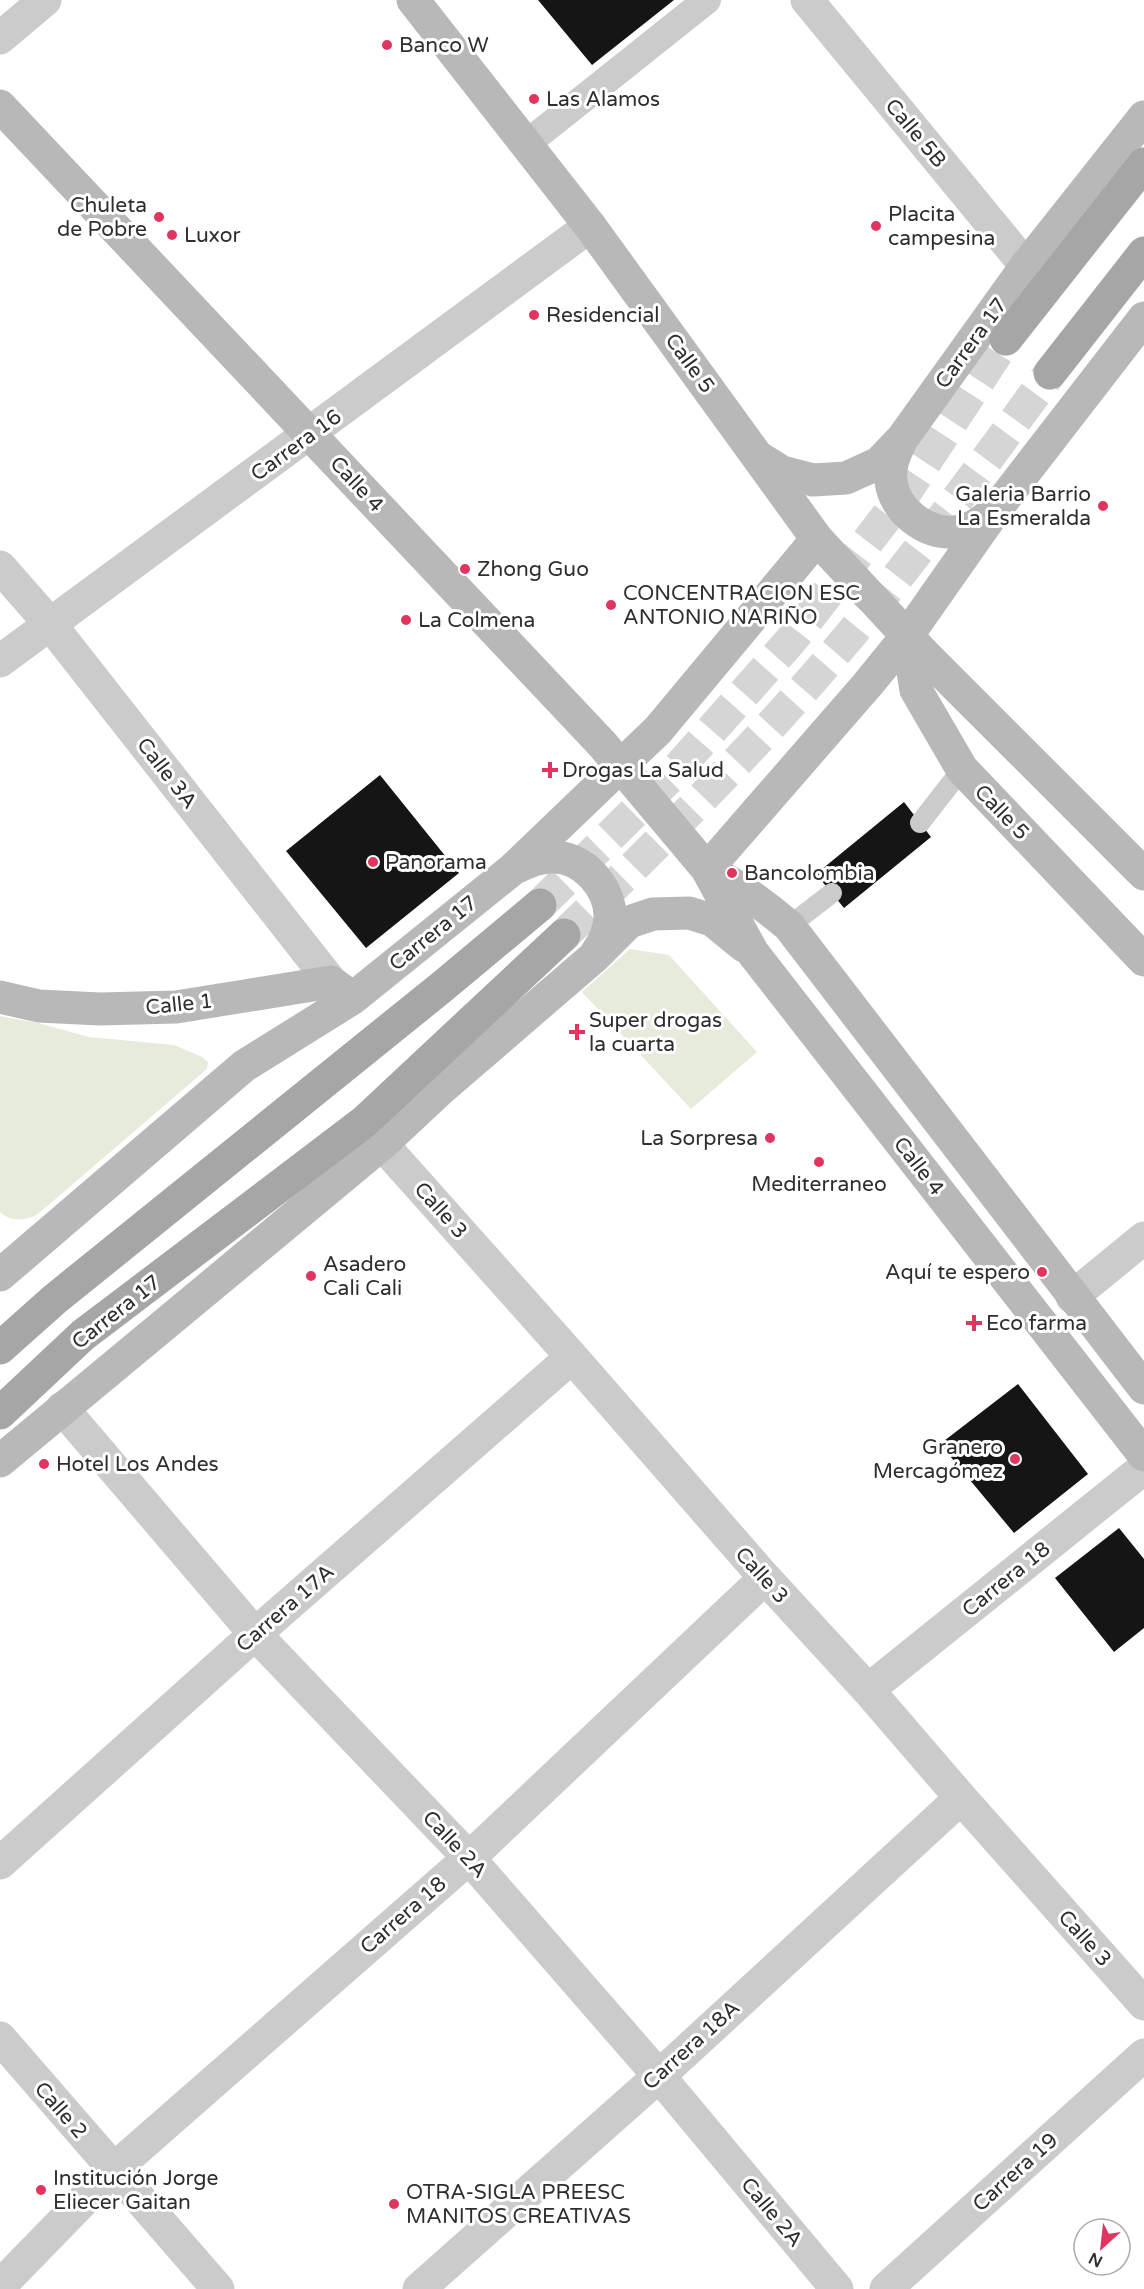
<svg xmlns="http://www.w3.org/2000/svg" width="1144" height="2289" font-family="'Varela Round',sans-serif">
<rect width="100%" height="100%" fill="#fff"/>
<path fill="#e7ebdc" d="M630,949L669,955L757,1052L691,1109L582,992Z
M0,1016L38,1023L89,1037L174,1045L202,1057L208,1062L207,1069L38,1214C26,1221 10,1222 0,1212Z"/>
<path fill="#151515" d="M538,0H674L592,65Z
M380,775L459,873L366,948L286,851Z
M904,802L931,837L844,908L816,874Z
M1018,1384L1088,1474L1014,1533L940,1444Z
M1119,1528L1144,1559V1628L1114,1652L1055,1578Z"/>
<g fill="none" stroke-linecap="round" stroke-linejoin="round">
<path stroke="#d5d5d5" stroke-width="33" stroke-dasharray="33 16" stroke-linecap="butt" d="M540,905L671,776L793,638L905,493L1006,339
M564,935C653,848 742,761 823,667C904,574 977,473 1050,373"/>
<path stroke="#cbcbcb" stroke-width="20" d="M920,823L962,769
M789,926L832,893"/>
<path stroke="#cbcbcb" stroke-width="28" d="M525,145L707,0"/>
<path stroke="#cbcbcb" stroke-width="33" d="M807,0L1026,266
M0,38L45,0
M0,567L50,624L331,982
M0,661L590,226
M382,1144L572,1357L765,1578L868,1690L961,1798L1144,2004
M1072,1297L1144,1238
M62,1408L255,1634L469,1858L659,2076L837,2289
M868,1690L1144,1468
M0,1863L255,1634L572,1357
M0,2038L218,2289
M0,2286L113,2170L469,1858L765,1578
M419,2289L659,2076L961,1798
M886,2289L1144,2055"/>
<path stroke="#b8b8b8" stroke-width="33" d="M413,0L590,226L817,539L925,655L1144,874
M0,106L603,745L707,869L753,953L1144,1455
M901,441C895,453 889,466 891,481C894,510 925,534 954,532C969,531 980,523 991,514
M758,457L782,472L813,480L846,478L879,463L902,439L1026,266L1144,117
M907,636L916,690L962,769L1144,960
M517,867C529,861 539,857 552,857C583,856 611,888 610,918C609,931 605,941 597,952
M707,869L868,684L907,636L994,512L1144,318
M707,869C737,885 763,904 789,926L1144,1388
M0,997L39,1006L100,1009L176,1007L331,982L353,998
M0,1275L244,1066L353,998L513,869L658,730L817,539
M0,1461L382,1144L442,1088L594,957L629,922L653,914L689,913L712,920L744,946"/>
<path stroke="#a6a6a6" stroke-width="33" d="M1006,339L1144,164
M1050,373L1144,253
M0,1348L55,1299L443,986L540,905
M0,1413L83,1335L364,1122L564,935"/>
</g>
<g fill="#e0355f" stroke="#fff" stroke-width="2">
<circle cx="387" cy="45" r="6"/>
<circle cx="534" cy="99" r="6"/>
<circle cx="159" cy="217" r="6"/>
<circle cx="876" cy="226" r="6"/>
<circle cx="172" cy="235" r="6"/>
<circle cx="534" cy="315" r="6"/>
<circle cx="1103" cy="506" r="6"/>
<circle cx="465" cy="569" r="6"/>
<circle cx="611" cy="605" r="6"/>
<circle cx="406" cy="620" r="6"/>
<path d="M547 761h6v6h6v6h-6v6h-6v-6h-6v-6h6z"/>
<circle cx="373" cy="862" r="6"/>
<circle cx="732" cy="873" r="6"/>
<path d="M574 1023h6v6h6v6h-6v6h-6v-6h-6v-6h6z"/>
<circle cx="770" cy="1138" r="6"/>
<circle cx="819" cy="1162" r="6"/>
<circle cx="1042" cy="1272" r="6"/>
<circle cx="311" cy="1276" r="6"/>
<path d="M971 1314h6v6h6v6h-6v6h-6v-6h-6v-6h6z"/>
<circle cx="1015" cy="1459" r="6"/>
<circle cx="44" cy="1464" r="6"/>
<circle cx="41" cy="2190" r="6"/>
<circle cx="394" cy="2204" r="6"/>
</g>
<g text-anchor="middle" stroke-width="6" stroke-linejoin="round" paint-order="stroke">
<g font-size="21" fill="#2e2e2e" stroke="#fff" text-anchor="start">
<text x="399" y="52">Banco W</text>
<text x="546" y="106">Las Alamos</text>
<text x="147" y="212" text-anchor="end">Chuleta<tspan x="147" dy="24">de Pobre</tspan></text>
<text x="888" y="221">Placita<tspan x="888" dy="24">campesina</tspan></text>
<text x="184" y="242">Luxor</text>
<text x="546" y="322">Residencial</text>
<text x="1091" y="501" text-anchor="end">Galeria Barrio<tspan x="1091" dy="24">La Esmeralda</tspan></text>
<text x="477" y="576">Zhong Guo</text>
<text x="623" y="600">CONCENTRACION ESC<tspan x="623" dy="24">ANTONIO NARIÑO</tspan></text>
<text x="418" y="627">La Colmena</text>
<text x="562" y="777">Drogas La Salud</text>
<text x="385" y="869">Panorama</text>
<text x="744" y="880">Bancolombia</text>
<text x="589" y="1027">Super drogas<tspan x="589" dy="24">la cuarta</tspan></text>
<text x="758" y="1145" text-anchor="end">La Sorpresa</text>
<text x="819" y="1191" text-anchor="middle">Mediterraneo</text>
<text x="323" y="1271">Asadero<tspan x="323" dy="24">Cali Cali</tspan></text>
<text x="1030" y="1279" text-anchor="end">Aquí te espero</text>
<text x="986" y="1330">Eco farma</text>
<text x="1003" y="1454" text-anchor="end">Granero<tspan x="1003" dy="24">Mercagómez</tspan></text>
<text x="56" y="1471">Hotel Los Andes</text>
<text x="53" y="2185">Institución Jorge<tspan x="53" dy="24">Eliecer Gaitan</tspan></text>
<text x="406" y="2199">OTRA-SIGLA PREESC<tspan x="406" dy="24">MANITOS CREATIVAS</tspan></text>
</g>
<g font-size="21" fill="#2e2e2e" stroke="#fff">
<text transform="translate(916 133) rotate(50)" y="7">Calle 5B</text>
<text transform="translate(971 343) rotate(-54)" y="7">Carrera 17</text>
<text transform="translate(690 363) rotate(54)" y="7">Calle 5</text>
<text transform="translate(296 445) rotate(-36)" y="7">Carrera 16</text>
<text transform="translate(357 484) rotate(47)" y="7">Calle 4</text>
<text transform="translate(167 773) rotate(52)" y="7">Calle 3A</text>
<text transform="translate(1002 812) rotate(46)" y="7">Calle 5</text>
<text transform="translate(433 933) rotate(-39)" y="7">Carrera 17</text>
<text transform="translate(179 1004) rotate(-6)" y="7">Calle 1</text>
<text transform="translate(919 1166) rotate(52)" y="7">Calle 4</text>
<text transform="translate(441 1210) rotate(48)" y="7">Calle 3</text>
<text transform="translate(116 1312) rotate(-38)" y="7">Carrera 17</text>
<text transform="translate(762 1575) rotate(48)" y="7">Calle 3</text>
<text transform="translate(1006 1579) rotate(-39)" y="7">Carrera 18</text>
<text transform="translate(285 1608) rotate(-41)" y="7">Carrera 17A</text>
<text transform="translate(455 1844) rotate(47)" y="7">Calle 2A</text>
<text transform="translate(403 1915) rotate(-41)" y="7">Carrera 18</text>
<text transform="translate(1085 1938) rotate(48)" y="7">Calle 3</text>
<text transform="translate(691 2045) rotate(-42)" y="7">Carrera 18A</text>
<text transform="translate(61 2110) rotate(49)" y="7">Calle 2</text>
<text transform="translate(1015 2172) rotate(-42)" y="7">Carrera 19</text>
<text transform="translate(772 2212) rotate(50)" y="7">Calle 2A</text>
</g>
</g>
<g transform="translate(1102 2247) rotate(207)"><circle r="28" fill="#ffffff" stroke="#ababab" stroke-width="1.5"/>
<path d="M0-4.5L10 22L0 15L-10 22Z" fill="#e0355f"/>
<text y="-9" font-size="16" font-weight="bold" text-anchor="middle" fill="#2e2e2e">N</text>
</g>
</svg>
